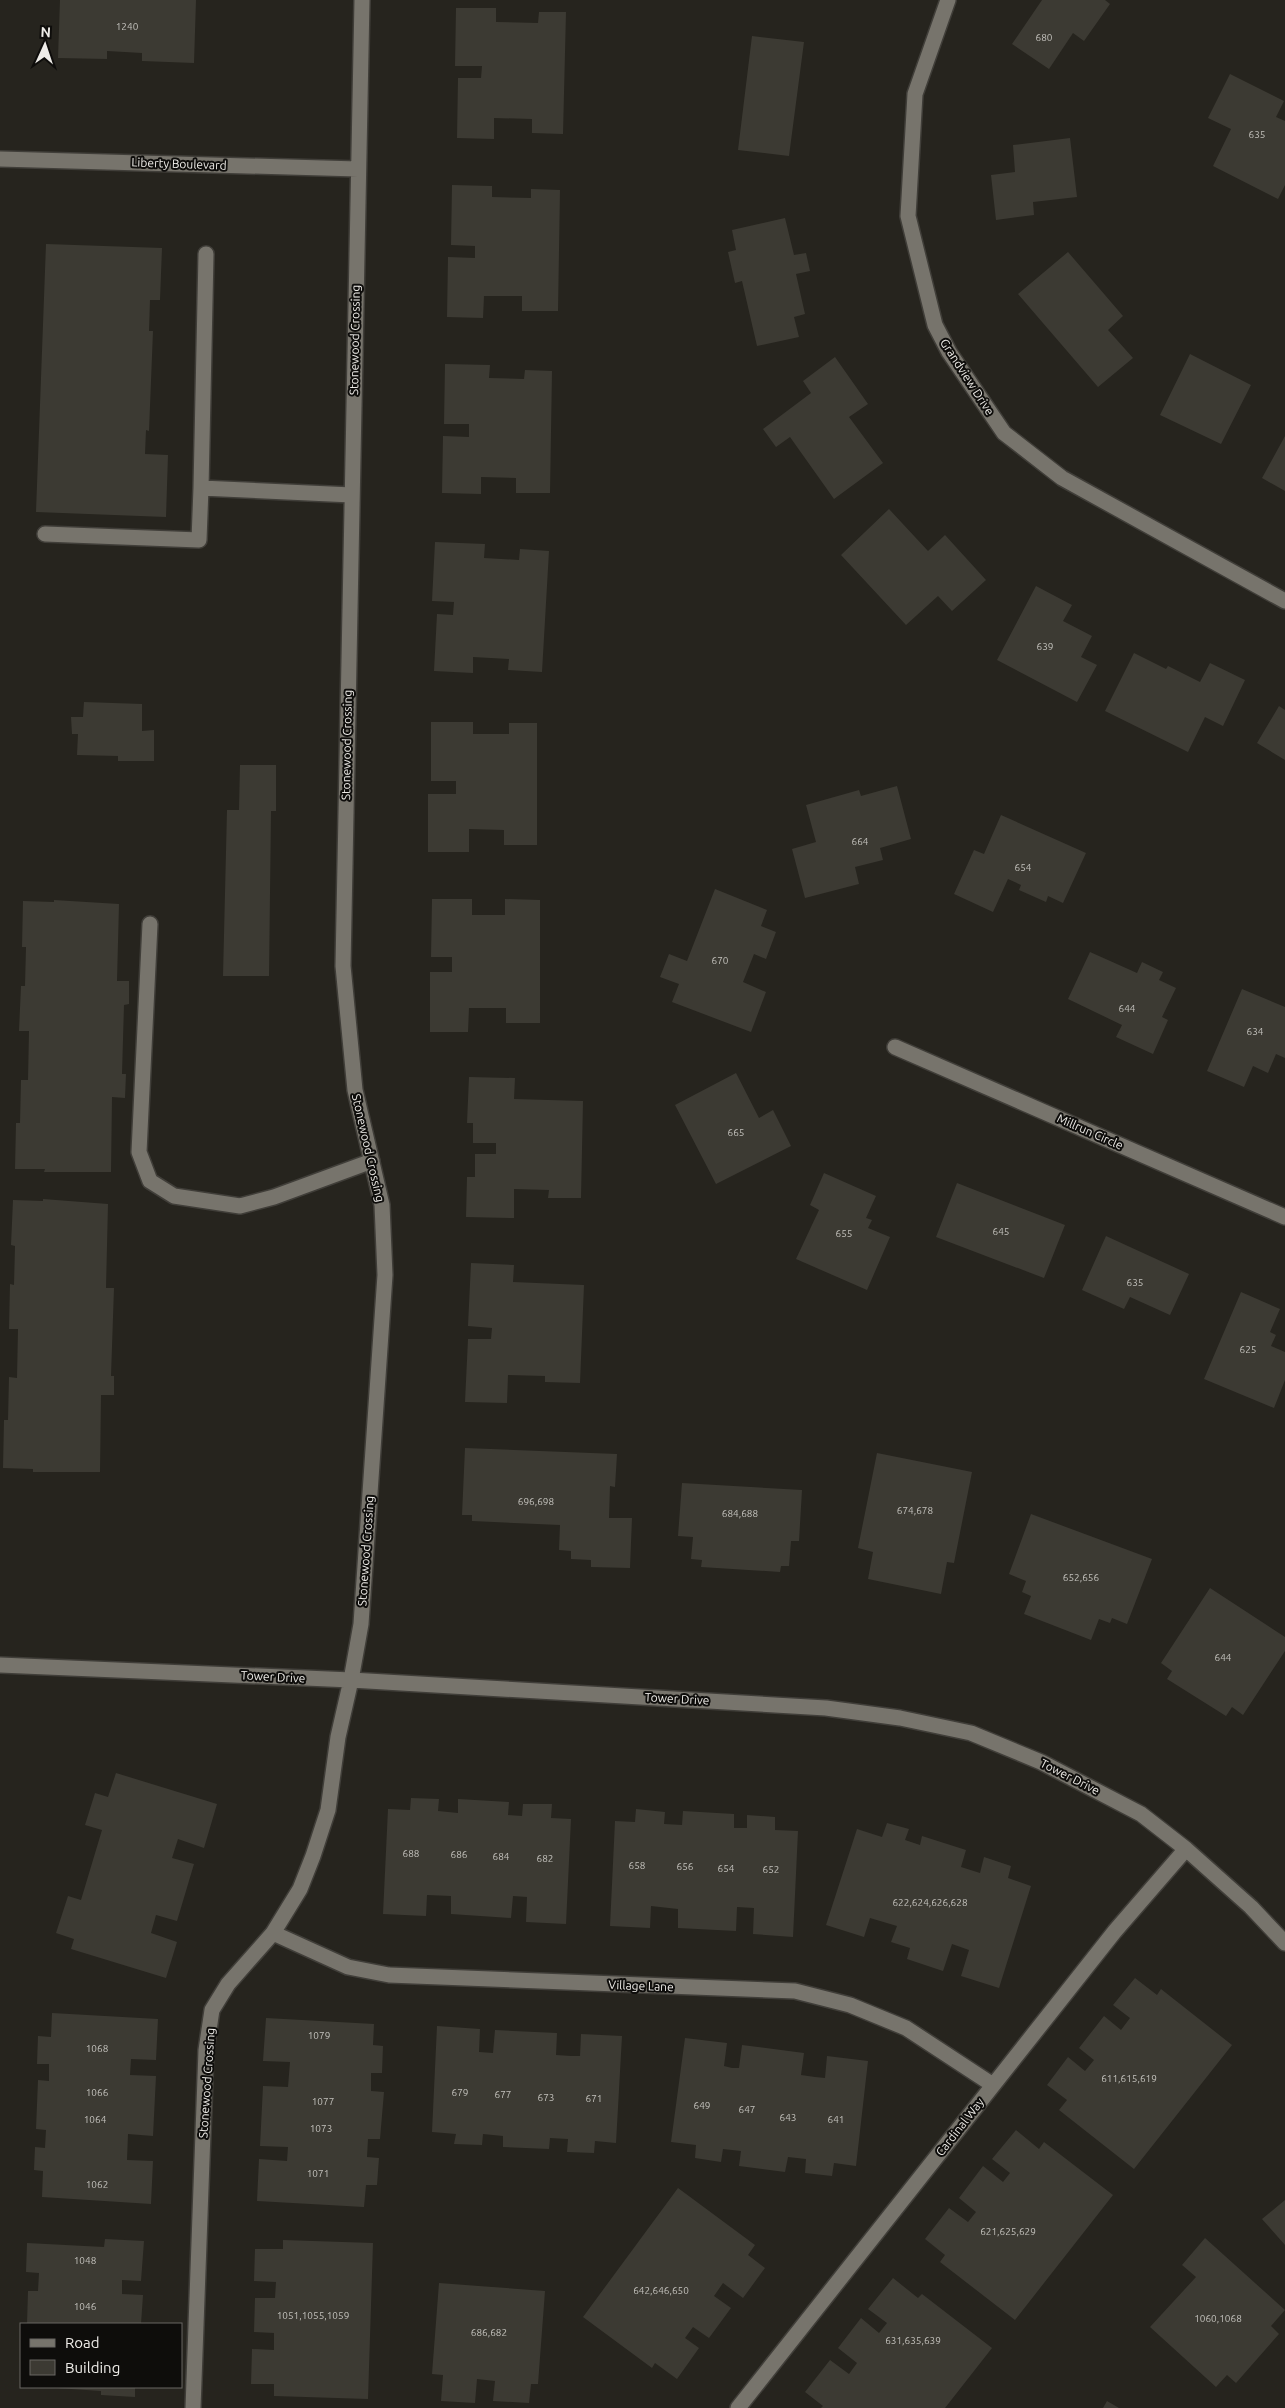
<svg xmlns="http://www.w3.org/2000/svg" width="1285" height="2408" font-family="Ubuntu,sans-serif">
<rect width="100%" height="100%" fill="#26241e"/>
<path fill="#3c3a33" d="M60,0H196L194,63L142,61V53L107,51V59L58,58Z
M1042,0H1105L1110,4L1084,41L1073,33L1049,69L1012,44Z
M456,8H496V22L538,23L539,12H566L563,134L532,133V119L494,118V139L457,138L458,78H481L482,66H455Z
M752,36L804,42L789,156L738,150Z
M1230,74L1284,101L1276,117L1285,121V185L1278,199L1213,166L1231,129L1208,118Z
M1070,138L1077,197L1033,202L1034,215L996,220L991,175L1015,172L1013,145Z
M452,185L492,186V197L531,198V189L560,190L558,311H522V296H484L483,318L447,317L448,257L475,258V246L451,245Z
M785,218L794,255L806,253L810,271L796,274L805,314L794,317L799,337L757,346L742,281L735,283L728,252L736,250L732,230Z
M46,244L162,248L160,300H150L149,331H153L149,431L146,430L145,454L168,455L166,517L36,512Z
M1068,252L1123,316L1108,330L1133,358L1098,387L1018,294Z
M1190,354L1251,385L1221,444L1160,415Z
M835,357L868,404L849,417L883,463L834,499L790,437L776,447L763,429L811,393L803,381Z
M445,364L490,365L489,378L524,379L525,370L552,371L550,493H516V478L481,477V494L442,493L443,436L469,437V424H444Z
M1285,436V491L1262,478Z
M889,509L928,551L945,535L986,580L952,611L938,596L906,625L841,555Z
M435,542L485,544L484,558L519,560L520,549L549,551L542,672L508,670L509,659L473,657V673L434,671L437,614L453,615L454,602L432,601Z
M1036,586L1072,605L1063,621L1092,636L1081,657L1097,665L1077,702L997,660Z
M1134,653L1166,669L1168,666L1200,682L1210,663L1245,680L1223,726L1205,717L1188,752L1105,711Z
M84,702L142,704V731L154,730V761H118V756L77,755L78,734H72L71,717H83Z
M1279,706L1285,710V760L1257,743Z
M431,722H473V734H509V723H537V845H504V830L469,829V852H428V794H456V781H431Z
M240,765H276V811H271L269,976H223L227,810H239Z
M897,786L911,839L880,848L883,860L855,867L859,884L805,898L792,849L816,842L806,805L859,790L861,796Z
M1001,815L1086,853L1063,903L1048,896L1046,902L1019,890L1021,885L1008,879L993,912L954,894L974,850L984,854Z
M715,889L767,910L761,926L776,932L766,959L754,954L743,982L766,992L751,1032L672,1002L679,984L660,977L669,954L687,961Z
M432,899H472V915H505V899L540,900V1023H506V1008H469L468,1032H430V972H452V957H431Z
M54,900L119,904L117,981H129V1004L124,1005L122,1074H126L125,1098L112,1097L111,1172H44L45,1169H15L16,1123H20L21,1080H28L29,1031H19L21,986H25L26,947H22L23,901L54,902Z
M1090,952L1137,973L1142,962L1163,972L1159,980L1176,988L1162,1017L1168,1020L1153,1054L1116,1037L1122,1025L1068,999Z
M1242,989L1285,1007V1058L1276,1054L1268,1073L1253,1066L1244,1087L1207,1071Z
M736,1073L759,1118L773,1110L791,1146L716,1184L675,1105Z
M469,1077L515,1078L514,1099L583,1101L581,1198H548L549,1190L514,1189V1218L466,1217L467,1177H475V1154H496V1143H473V1123H467Z
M824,1173L876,1196L866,1218L872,1220L868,1228L890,1237L867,1290L796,1259L819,1210L810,1205Z
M957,1183L1065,1225L1044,1278L936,1237Z
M43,1199L108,1204L106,1288H114L111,1376H114V1395H101L100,1472H33V1469L3,1468L4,1420H8L9,1377L17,1378L18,1329H9L10,1284L14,1285L15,1246L11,1245L13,1200L43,1201Z
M1106,1236L1189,1274L1170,1315L1130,1297L1124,1309L1082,1290Z
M471,1263L514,1265L513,1282L584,1285L580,1383L545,1382V1376L508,1375L507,1403L465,1402L468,1339H491L492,1328L468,1326Z
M1241,1292L1280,1309L1270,1332L1276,1335L1271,1346L1285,1352V1380L1274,1408L1204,1379Z
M465,1448L617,1454L615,1487L610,1486L609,1518H632L630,1568L591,1567V1560L571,1559V1551L559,1550L560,1525L472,1521V1515H462Z
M877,1453L972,1472L954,1563L947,1562L941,1594L868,1579L873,1552L858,1548Z
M682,1483L802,1490L799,1541H791L789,1566H781L780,1572L701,1567L702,1560L691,1559L693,1537L678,1536Z
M1031,1514L1152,1559L1127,1624L1112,1618L1110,1623L1099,1619L1091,1640L1024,1614L1031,1596L1022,1592L1026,1581L1009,1574Z
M1210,1588L1285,1637V1651L1243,1715L1232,1707L1226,1716L1167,1679L1172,1671L1161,1663Z
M116,1773L217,1804L204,1848L178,1839L172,1858L194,1864L177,1921L156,1915L151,1933L177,1942L166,1978L71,1949L74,1939L56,1933L68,1896L81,1900L102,1830L85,1825L95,1793L108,1797Z
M411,1798L439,1799L438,1811L458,1813V1799L509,1802L508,1815L522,1816L523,1804H552L551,1818L571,1819L566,1924L526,1922L527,1897L513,1896L511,1918L451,1914V1896L427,1895L426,1916L383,1914L388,1809L410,1810Z
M636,1809L665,1812L664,1824L682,1825L683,1811L734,1814V1828H747V1815L775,1817V1830L798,1831L793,1937L753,1934L754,1908L737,1907L736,1931L678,1928V1909L651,1906L650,1928L610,1926L615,1821L635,1822Z
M887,1823L909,1829L905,1840L920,1845L922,1836L966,1850L961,1867L980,1873L984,1857L1011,1866L1008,1878L1031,1886L999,1988L961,1976L969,1950L952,1944L943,1971L907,1959L910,1948L891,1942L897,1926L870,1918L864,1937L826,1925L857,1829L882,1837Z
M1135,1978L1157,1995L1161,1989L1232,2045L1134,2169L1059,2110L1067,2100L1047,2085L1068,2057L1085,2071L1094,2060L1079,2048L1104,2016L1121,2030L1130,2018L1113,2005Z
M52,2013L158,2019L156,2060L131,2059L130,2075L156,2076L153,2136L128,2134L127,2160L153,2161L151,2204L42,2197L43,2171L34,2170L35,2147L45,2148L46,2130L36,2129L38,2080L49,2081V2064H37L38,2036L51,2037Z
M266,2018L374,2024L373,2045L383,2046L382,2073H371V2091L384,2092L380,2139H368L367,2157L379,2158L377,2185H366L364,2207L257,2201L259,2159L287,2161L288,2147L260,2146L263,2086L288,2087L290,2062L263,2061Z
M437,2026L480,2029L479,2052L493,2053L495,2030L557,2033L556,2055L571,2056H580L581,2034L622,2036L616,2143L595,2141L594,2153L567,2152L568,2139L550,2138L549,2149L503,2147V2136L483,2134L482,2145L454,2144L456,2134L432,2132Z
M685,2038L727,2043L724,2066L732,2068H739L742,2045L804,2053L801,2075L815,2077L825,2078L827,2056L868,2061L856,2166L834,2163L832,2176L805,2173L806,2159L788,2157L785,2172L739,2166L741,2151L723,2149L721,2162L695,2158L696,2145L671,2142Z
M1016,2130L1039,2149L1044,2142L1113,2195L1015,2320L940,2262L945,2255L925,2239L949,2208L968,2222L976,2212L959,2198L983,2166L1003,2182L1010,2173L992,2159Z
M678,2188L755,2245L748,2255L765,2268L743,2298L723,2283L714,2296L731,2308L709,2338L693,2327L685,2338L699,2348L677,2379L655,2363L652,2368L583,2317Z
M1285,2200V2245L1262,2219Z
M1205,2238L1285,2310L1271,2326L1279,2334L1236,2383L1227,2375L1216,2387L1150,2327L1196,2277L1182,2265Z
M105,2239L144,2241L141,2281L122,2280V2294L143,2295L141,2324H27L28,2291H38L39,2273L26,2272L27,2243L104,2247Z
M283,2240L373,2243L368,2399L274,2396V2384H251L252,2349L274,2350V2333L254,2332L255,2298H275L276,2282L254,2281L255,2249H283Z
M893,2278L918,2298L922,2294L992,2348L945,2408H821L823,2406L805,2392L830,2360L849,2374L857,2363L838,2348L861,2318L879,2333L887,2323L868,2309Z
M439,2283L545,2291L538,2384H531L529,2403L493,2401L495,2381L477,2379L475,2403L441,2401L443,2375L432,2374Z
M41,2387H135V2397L101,2395V2391Z
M1107,2401L1119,2408H1103Z"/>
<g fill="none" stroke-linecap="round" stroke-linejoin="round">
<g stroke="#403e39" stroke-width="18">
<path id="minor" d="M948,0L915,94L908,216L935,325L949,352L1004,433L1062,478L1285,601
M0,159L358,169
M206,254L201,488L352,495
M45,534L199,540L201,488
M150,924L139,1152L150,1181L174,1196L240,1206L274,1197L372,1161
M895,1047L1285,1217
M0,1665L351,1680L826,1708L900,1718L971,1733L1041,1762L1141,1814L1186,1849L1251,1907L1285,1943
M273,1933L348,1967L389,1975L795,1991L850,2005L906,2028L993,2085
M193,2408L206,2050L212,2010L228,1984L273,1933L300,1889L313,1856L328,1810L338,1737L351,1680L361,1624L385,1275L382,1205L355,1090L343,966L362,0
M738,2408L1115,1931L1186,1849"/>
</g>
<use href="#minor" stroke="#77746c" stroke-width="15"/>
</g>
<g text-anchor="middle" stroke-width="4" stroke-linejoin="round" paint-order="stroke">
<g font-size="10" fill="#c2c0bb">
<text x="127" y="30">1240</text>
<text x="1044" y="41">680</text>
<text x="1257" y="138">635</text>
<text x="1045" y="650">639</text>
<text x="860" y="845">664</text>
<text x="1023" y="871">654</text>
<text x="720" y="964">670</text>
<text x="1127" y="1012">644</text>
<text x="1255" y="1035">634</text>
<text x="736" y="1136">665</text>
<text x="1001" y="1235">645</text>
<text x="844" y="1237">655</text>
<text x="1135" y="1286">635</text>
<text x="1248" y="1353">625</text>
<text x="536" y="1505">696,698</text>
<text x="915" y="1514">674,678</text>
<text x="740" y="1517">684,688</text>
<text x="1081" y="1581">652,656</text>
<text x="1223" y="1661">644</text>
<text x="411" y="1857">688</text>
<text x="459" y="1858">686</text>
<text x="501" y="1860">684</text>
<text x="545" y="1862">682</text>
<text x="637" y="1869">658</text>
<text x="685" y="1870">656</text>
<text x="726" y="1872">654</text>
<text x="771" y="1873">652</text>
<text x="930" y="1906">622,624,626,628</text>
<text x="319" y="2039">1079</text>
<text x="97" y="2052">1068</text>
<text x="1129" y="2082">611,615,619</text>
<text x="97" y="2096">1066</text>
<text x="460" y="2096">679</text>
<text x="503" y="2098">677</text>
<text x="546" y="2101">673</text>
<text x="594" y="2102">671</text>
<text x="323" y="2105">1077</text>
<text x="702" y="2109">649</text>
<text x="747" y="2113">647</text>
<text x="788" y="2121">643</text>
<text x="95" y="2123">1064</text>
<text x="836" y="2123">641</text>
<text x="321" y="2132">1073</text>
<text x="318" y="2177">1071</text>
<text x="97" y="2188">1062</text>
<text x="1008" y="2235">621,625,629</text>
<text x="85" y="2264">1048</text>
<text x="661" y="2294">642,646,650</text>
<text x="85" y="2310">1046</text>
<text x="313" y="2319">1051,1055,1059</text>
<text x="1218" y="2322">1060,1068</text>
<text x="489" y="2336">686,682</text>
<text x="913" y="2344">631,635,639</text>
</g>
<g font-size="12" fill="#eeece8" stroke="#0e0d0b">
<text transform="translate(179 164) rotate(2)" y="4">Liberty Boulevard</text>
<text transform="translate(355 340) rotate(-89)" y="4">Stonewood Crossing</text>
<text transform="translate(967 377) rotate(57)" y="4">Grandview Drive</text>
<text transform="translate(347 745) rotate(-89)" y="4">Stonewood Crossing</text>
<text transform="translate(1090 1132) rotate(24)" y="4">Millrun Circle</text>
<text transform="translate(368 1148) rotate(77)" y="4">Stonewood Crossing</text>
<text transform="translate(366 1551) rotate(-86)" y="4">Stonewood Crossing</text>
<text transform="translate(273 1677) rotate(3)" y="4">Tower Drive</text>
<text transform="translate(677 1699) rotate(3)" y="4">Tower Drive</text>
<text transform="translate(1070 1777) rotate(27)" y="4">Tower Drive</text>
<text transform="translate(641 1986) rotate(2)" y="4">Village Lane</text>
<text transform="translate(207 2083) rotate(-86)" y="4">Stonewood Crossing</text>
<text transform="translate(960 2127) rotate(-52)" y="4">Cardinal Way</text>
</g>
</g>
<rect x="20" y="2323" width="162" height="65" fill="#0e0d0b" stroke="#686663"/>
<rect x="30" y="2339" width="25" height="8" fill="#77746c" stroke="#686663"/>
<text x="65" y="2348" font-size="15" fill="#eeece8">Road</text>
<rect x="30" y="2360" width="25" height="15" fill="#3c3a33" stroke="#686663"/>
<text x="65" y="2373" font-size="15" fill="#eeece8">Building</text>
<g transform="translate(45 45) rotate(3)" stroke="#0e0d0b" stroke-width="4" paint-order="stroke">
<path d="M0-4L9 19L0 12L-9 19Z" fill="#eeece8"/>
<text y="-8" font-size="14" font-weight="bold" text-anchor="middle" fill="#eeece8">N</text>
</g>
</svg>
